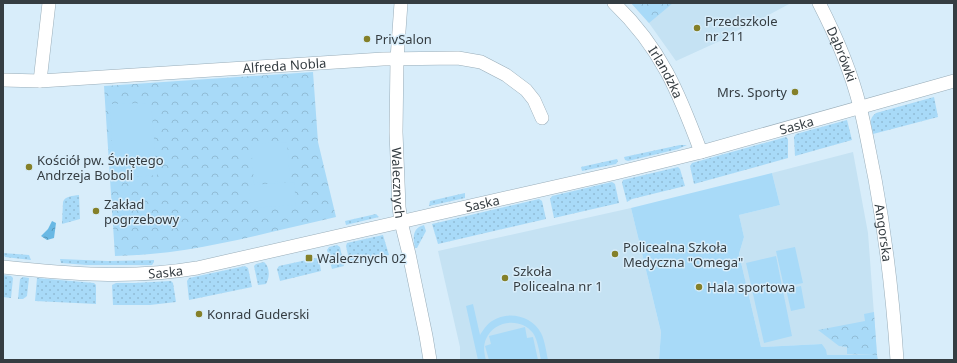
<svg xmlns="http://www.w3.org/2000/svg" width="957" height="363" font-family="'Noto Sans',sans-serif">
<defs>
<pattern id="grass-dots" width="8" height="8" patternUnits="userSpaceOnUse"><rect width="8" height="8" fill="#a8daf8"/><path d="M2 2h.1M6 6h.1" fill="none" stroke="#91bcd6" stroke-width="1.8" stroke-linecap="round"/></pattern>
<pattern id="forest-crowns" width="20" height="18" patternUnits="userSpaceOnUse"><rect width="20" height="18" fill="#68b8e4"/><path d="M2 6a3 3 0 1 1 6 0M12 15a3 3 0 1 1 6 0" fill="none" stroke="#5697ba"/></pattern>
<pattern id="park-crowns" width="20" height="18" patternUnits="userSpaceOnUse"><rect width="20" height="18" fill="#a8daf8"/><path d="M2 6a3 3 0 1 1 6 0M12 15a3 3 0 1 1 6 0" fill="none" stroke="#91bcd6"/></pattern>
</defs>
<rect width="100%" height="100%" fill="#d8edfa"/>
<path fill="#c5e2f3" d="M631,3H791L763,18L733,33V35L676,61L649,23Z
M853,152L868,233L877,355H827L822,344L761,347L739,254L744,237L739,215L780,205L772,173Z
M631,208L661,332L659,360H460V347L438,251Z"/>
<path fill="url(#grass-dots)" d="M934,97L938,117L873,134C871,124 868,119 876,113Z
M847,120L852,140L795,156L794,137L796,134Z
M786,137L788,139V158L694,184L690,166L692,163Z
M680,145H687L678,149L628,161L625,160L624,157Z
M617,159L618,161L616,164L582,171L581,167Z
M678,167L680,169L685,186L632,199L627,202L622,183L623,180Z
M612,182L615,184L619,203L554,218L550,199L552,196Z
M465,193V198L429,206L430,201Z
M79,195L80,219L62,224L63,202C65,196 72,196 79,195Z
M539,199L542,201L546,219L438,244L432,224Z
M376,214L379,217L346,225L345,221Z
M424,225L426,231L417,248H415C413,238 412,228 424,225Z
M383,235L389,255L350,264L346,246L347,243Z
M337,245L340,247L344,266L332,269L327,250L329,247Z
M3,253L29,255L31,260L5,257Z
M316,258H319L321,271L280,281L277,269L279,266Z
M60,259L108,261L154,260V262L152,265H87L61,263Z
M264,262C270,267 270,277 266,284L258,285L254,266L256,264Z
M245,266L248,268L252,287L189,300L187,281L189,278Z
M3,275L11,276L13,278L11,298L3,297Z
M23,277L29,278L27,296L23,299H18L20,279Z
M37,278L94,283L96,285V304L35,301Z
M171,281L173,283L176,302L150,305H113L112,285L116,283H134Z"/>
<path fill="url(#forest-crowns)" d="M52,221L56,223L54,238L47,240L41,236L48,229Z"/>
<path fill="url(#park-crowns)" d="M631,3H673L649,23Z
M313,72L318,142L336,217C264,233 190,255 115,256L104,86Z
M874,312L877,355L847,354V347L839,346L818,330L865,321L864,314Z"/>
<path fill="#a8daf8" d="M151,103L157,175L114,179L110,104Z
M287,142L290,181L254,183L251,144Z
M772,173L780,205L739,215L744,237L739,254L761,347L822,344L826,350L827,355H877L878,360H659L661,332L631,208Z
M294,182L296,205L251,208L249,185Z
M795,247L803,283L784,287L776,251Z
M776,256L792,336L764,343L746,263Z
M801,286L805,308L791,311L786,289Z
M473,304L480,335C483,330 487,324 492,321C508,310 532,316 541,333C545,341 546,351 548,360H541C539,351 538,341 533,333C521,317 494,320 486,339C483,346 484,353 486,360H478L466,306Z
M525,327L527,338L533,337L538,360H489L485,346L491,344L489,336Z"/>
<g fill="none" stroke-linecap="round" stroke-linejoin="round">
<g stroke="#99adb9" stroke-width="14">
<g id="minor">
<path id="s1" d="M401,3L397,59L396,132L399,207L401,222L409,254L426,336L430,360"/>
<path id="s2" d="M614,3C661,48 679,93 701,152"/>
<path id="s3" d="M819,3C836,36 851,71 860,107C866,131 870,155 875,179C886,239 893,299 897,360"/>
<path id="s4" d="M3,80L40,81L383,59L458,58L481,62L506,75L526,90L534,100L542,118"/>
<path d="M40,81L49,3"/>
<path id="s5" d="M3,267C68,274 133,279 197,268L616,173L701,152L954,81"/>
</g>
</g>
<use href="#minor" stroke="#fff" stroke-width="13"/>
</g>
<g fill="#848029" stroke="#d8edfa" stroke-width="1.5">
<circle cx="697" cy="28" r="4"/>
<circle cx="367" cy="39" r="4"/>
<circle cx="795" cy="92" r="4"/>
<circle cx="29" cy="167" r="4"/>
<circle cx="96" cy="211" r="4"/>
<circle cx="615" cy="254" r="4"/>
<rect x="305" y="254" width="8" height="8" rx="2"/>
<circle cx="505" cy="278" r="4"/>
<circle cx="699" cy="287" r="4"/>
<circle cx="199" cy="314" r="4"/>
</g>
<g text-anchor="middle" stroke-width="3" stroke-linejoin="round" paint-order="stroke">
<g font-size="13" fill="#353d42" stroke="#d8edfa" text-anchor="start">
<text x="705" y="26">Przedszkole<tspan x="705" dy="15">nr 211</tspan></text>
<text x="375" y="44">PrivSalon</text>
<text x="787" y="97" text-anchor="end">Mrs. Sporty</text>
<text x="37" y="165">Kościół pw. Świętego<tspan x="37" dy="15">Andrzeja Boboli</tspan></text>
<text x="104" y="209">Zakład<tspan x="104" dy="15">pogrzebowy</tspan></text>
<text x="623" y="252">Policealna Szkoła<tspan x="623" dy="15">Medyczna "Omega"</tspan></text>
<text x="317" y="263">Walecznych 02</text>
<text x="513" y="276">Szkoła<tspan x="513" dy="15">Policealna nr 1</tspan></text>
<text x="707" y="292">Hala sportowa</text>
<text x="207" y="319">Konrad Guderski</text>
</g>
<g font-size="13" fill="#353d42" stroke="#d8edfa">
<text dy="5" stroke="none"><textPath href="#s3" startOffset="56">Dąbrówki</textPath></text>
<text dy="5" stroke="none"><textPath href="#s4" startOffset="282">Alfreda Nobla</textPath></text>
<text dy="5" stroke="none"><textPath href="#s2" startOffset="87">Irlandzka</textPath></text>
<text dy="5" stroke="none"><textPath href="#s5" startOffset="811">Saska</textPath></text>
<text dy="5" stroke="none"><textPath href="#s1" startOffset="180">Walecznych</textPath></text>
<text dy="5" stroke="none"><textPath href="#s5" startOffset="487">Saska</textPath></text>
<text dy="5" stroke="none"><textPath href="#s3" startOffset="240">Angorska</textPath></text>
<text dy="5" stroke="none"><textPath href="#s5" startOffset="163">Saska</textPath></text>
</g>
</g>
<rect width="957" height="363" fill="none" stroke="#353d42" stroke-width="8"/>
</svg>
